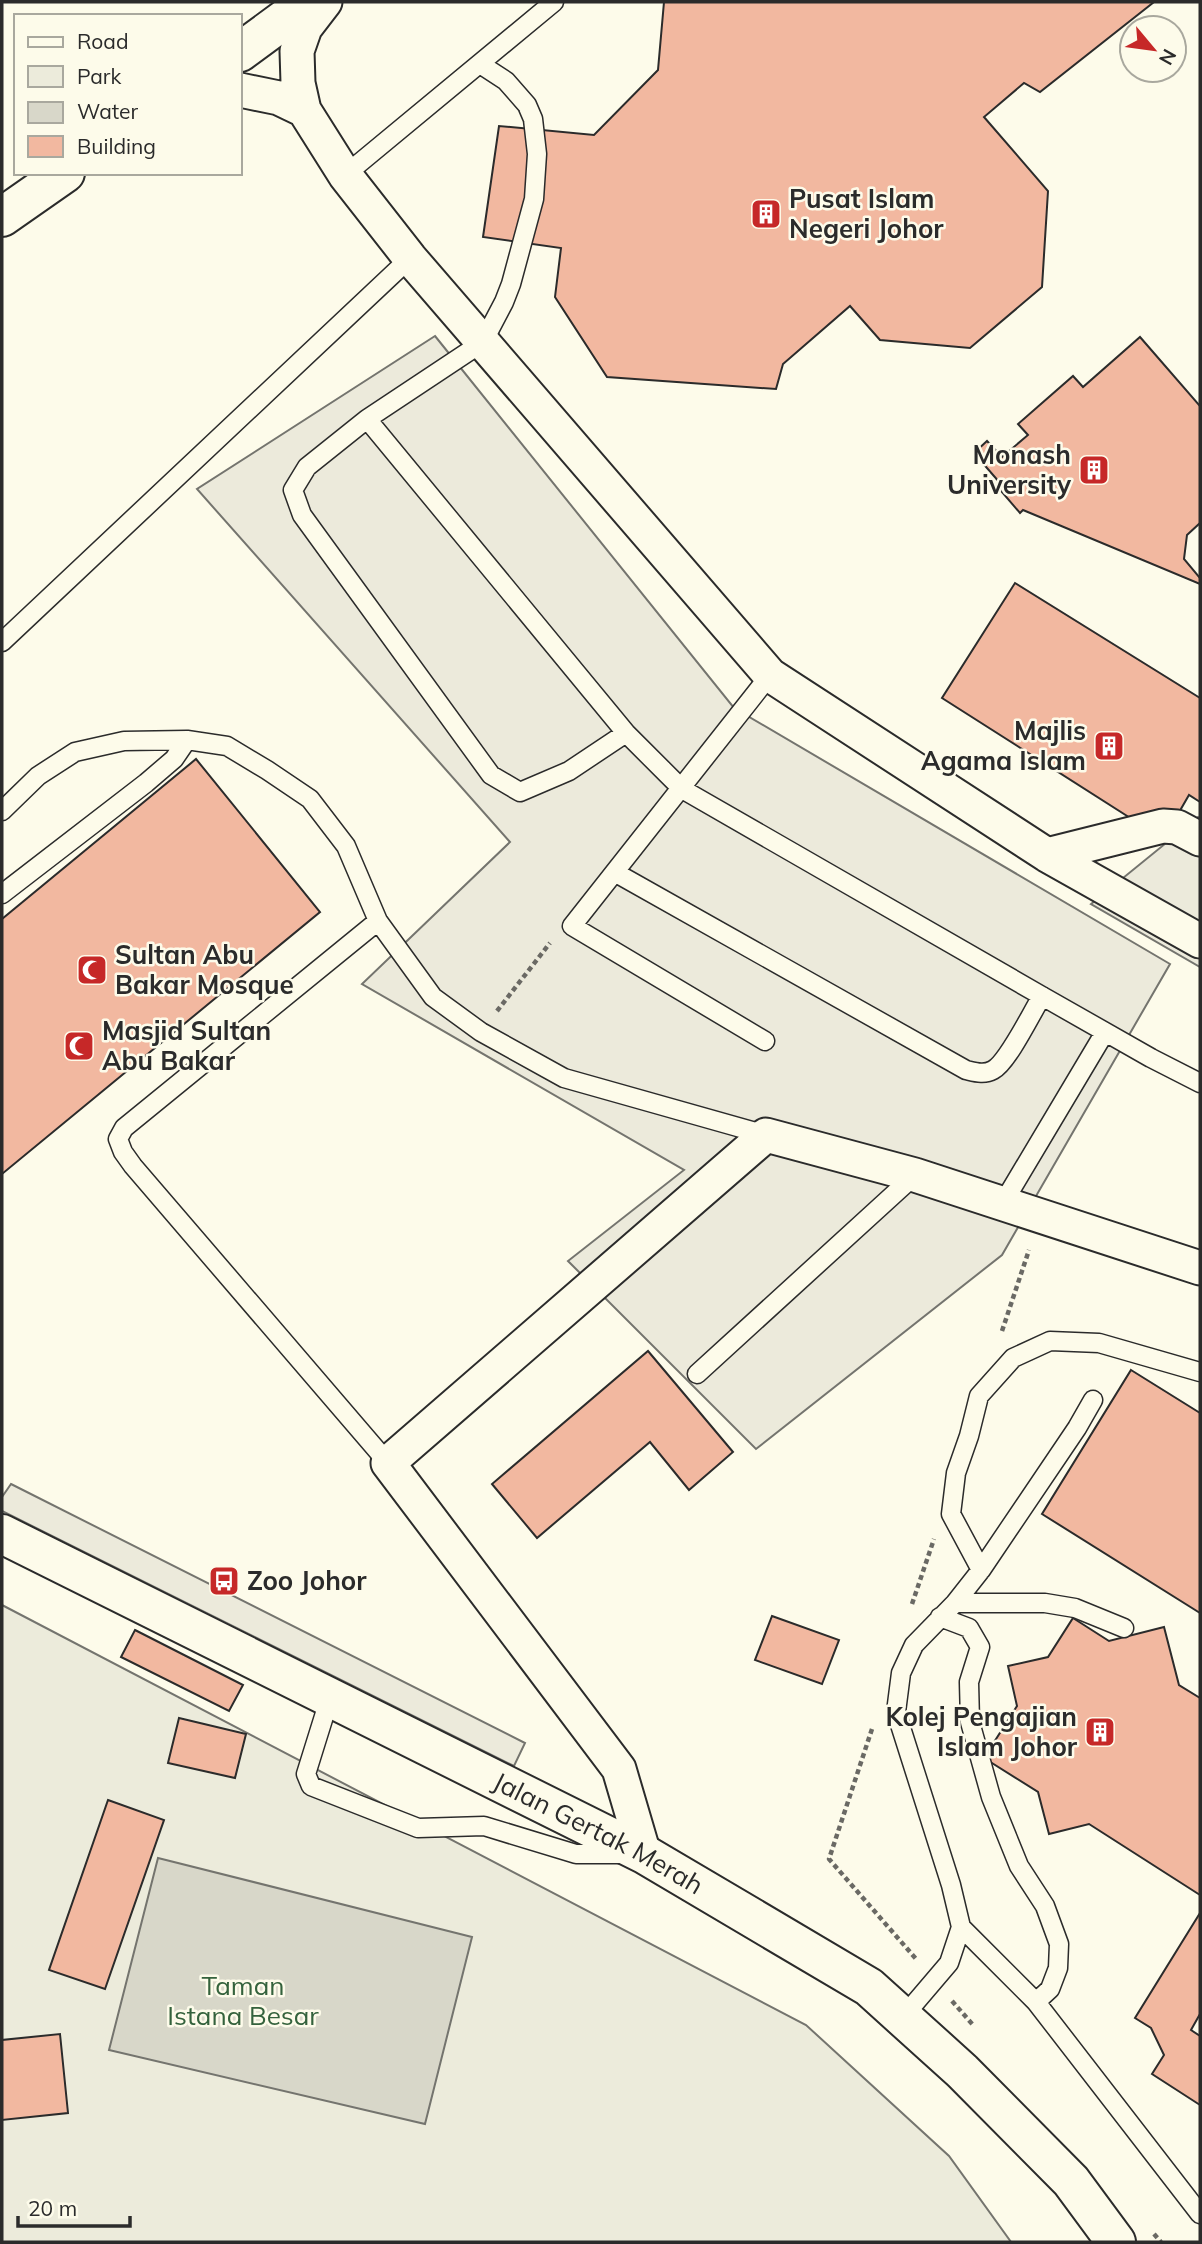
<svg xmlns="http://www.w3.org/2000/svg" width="1202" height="2244" font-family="Mulish,sans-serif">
<rect width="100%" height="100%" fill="#fdfbea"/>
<path fill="#ecebdb" stroke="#74746e" stroke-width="2" d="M2,1605L806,2025L949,2156L1011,2242H2Z"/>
<path fill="#eceadb" stroke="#74746e" stroke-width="2" d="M435,336L734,708L1170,964L1002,1255L756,1449L568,1261L684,1170L362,984L510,842L197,489Z
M1198,817L1200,819V967L1091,904Z
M11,1484L525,1743L514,1766L2,1511V1497Z"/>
<path fill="#d8d7c9" stroke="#74746e" stroke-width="2" d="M158,1858L472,1937L425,2124L109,2050Z"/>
<path fill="#f2b8a0" stroke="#2b2b2b" stroke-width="2" d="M664,2H1154L1040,92L1024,83L984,117L1048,191L1042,287L970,348L880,340L850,306L783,364L776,389L607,377L555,297L561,248L483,237L499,126L594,135L658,70Z
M1140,337L1200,406V525L1199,524L1187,535L1184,559L1200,578V584L1023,510L1020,513L996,485L1000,483L974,453L987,441L1002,457L1028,435L1018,424L1073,376L1083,387Z
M1015,583L1200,698V802L1189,795L1178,814L1135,821L942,698Z
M196,759L320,912L2,1174V919Z
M648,1351L733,1452L689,1490L650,1442L537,1538L492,1484Z
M1131,1370L1200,1413V1613L1042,1514Z
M772,1616L839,1640L822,1684L755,1660Z
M1073,1618L1109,1641L1164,1627L1179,1685L1200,1698V1895L1089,1824L1049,1834L1038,1792L984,1758L1017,1706L1008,1666L1048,1657Z
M135,1630L243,1685L229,1711L121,1657Z
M179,1718L246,1734L235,1778L168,1763Z
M108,1800L164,1820L105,1989L49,1970Z
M1200,1913V2014L1191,2030L1200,2036V2105L1152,2074L1164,2055L1151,2028L1135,2018Z
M60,2034L68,2113L2,2120V2040Z"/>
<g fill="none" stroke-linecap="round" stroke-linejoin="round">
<g stroke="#2b2b2b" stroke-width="21">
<path id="lane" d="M345,175L554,2
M367,419L483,342L504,302L511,284L534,199L537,154L533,119L527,105L506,81L480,64
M2,642L410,258
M626,733L569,771L520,792L491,775L302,515L293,490L307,467L367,419L626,733L682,789L1042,996L1151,1058L1200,1083
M2,811L38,776L75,752L124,741L187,740L227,746L267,770L310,799L346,846L378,921L433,997L481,1032L564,1078L766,1135
M616,873L966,1070C975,1072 984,1075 993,1070C1008,1062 1032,1012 1042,996
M2,894L146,783L174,759L187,740
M378,921L124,1128L118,1139L123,1152L133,1166L388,1463
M765,1041L572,926L770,675
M1003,1203L1105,1032
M697,1374L915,1175
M981,1570L951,1514L956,1473L969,1436L979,1396L1013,1358L1050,1341L1099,1343L1200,1372
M955,1603H1045L1075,1608L1124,1628
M940,1617L969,1628L980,1647L969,1682L970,1722L991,1797L1019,1866L1045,1906L1059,1944L1058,1968L1050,1989L1036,2002
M330,1697L306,1774L311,1786L418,1828L484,1826L576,1854H623
M961,1927L1036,2002L1200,2214
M903,2017L949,1963L961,1927L951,1885L896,1712L901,1673L914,1645L955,1603L981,1570L1077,1428L1093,1400"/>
</g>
<g stroke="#2b2b2b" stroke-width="37">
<path id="street" d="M325,2L305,28L297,51L298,83L304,110L345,175L410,258L770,675L1047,855L1200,941
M240,90L279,98L304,110
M1047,855L1163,826L1177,827L1200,839
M644,1854L619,1769L388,1463L766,1135L915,1175L1200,1268"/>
</g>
<g stroke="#2b2b2b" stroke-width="42">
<g id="secondary">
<path id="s1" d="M2,1534L644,1854L869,1987L962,2071L1071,2181L1116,2242"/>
</g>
</g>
<g stroke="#2b2b2b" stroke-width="42">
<path id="primary" d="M240,52L308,2
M2,217L65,173"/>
</g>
<path stroke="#6a6964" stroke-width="4.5" stroke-dasharray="5 3.5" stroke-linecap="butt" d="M497,1011L550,943
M1002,1331L1029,1250
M912,1604L934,1539
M872,1729L829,1859L917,1960
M952,2001L974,2026
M1154,2234L1161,2242"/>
<use href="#lane" stroke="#fdfbea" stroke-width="18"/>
<use href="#street" stroke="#fdfbea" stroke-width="33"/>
<use href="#secondary" stroke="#fdfbea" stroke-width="38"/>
<use href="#primary" stroke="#fdfbea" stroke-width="38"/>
</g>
<defs>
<g id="building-square" transform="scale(1.575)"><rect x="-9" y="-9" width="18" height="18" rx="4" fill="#c62828" stroke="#fdfbea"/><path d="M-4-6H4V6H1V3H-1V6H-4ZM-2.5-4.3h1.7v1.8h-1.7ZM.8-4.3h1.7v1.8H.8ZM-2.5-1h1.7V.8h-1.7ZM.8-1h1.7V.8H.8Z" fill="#fff"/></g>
<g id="mosque-square" transform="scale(1.575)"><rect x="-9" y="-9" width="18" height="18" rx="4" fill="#c62828" stroke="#fdfbea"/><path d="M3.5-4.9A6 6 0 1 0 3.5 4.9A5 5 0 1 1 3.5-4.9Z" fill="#fff"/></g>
<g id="bus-square" transform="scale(1.575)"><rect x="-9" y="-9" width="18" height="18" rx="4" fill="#c62828" stroke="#fdfbea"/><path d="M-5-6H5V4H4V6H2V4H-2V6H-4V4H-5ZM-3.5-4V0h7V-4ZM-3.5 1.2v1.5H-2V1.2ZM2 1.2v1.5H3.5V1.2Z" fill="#fff"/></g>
</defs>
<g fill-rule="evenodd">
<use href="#building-square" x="766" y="214"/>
<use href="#building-square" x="1094" y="470"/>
<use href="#building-square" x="1109" y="746"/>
<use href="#mosque-square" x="92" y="970"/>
<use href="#mosque-square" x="79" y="1046"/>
<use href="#bus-square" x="224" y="1581"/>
<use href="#building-square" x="1100" y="1732"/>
</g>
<g text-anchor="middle" stroke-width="5" stroke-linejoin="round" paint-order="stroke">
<g font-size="26" font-weight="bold" fill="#2b2b2b" stroke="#fdfbea" text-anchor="start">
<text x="789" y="208">Pusat Islam<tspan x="789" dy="30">Negeri Johor</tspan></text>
<text x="1071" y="464" text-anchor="end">Monash<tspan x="1071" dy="30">University</tspan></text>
<text x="1086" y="740" text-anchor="end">Majlis<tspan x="1086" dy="30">Agama Islam</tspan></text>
<text x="115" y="964">Sultan Abu<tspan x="115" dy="30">Bakar Mosque</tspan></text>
<text x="102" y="1040">Masjid Sultan<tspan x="102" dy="30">Abu Bakar</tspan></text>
<text x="247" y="1590">Zoo Johor</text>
<text x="1077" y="1726" text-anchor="end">Kolej Pengajian<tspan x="1077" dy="30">Islam Johor</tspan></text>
</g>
<g font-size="26" fill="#2b2b2b" stroke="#fdfbea">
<text dy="9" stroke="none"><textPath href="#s1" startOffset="667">Jalan Gertak Merah</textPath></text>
</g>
<g font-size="26" fill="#34623c" stroke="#fdfbea">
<text x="243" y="1995">Taman<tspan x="243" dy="30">Istana Besar</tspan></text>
</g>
</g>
<rect width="1202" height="2244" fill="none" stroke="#2b2b2b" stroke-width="7"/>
<rect x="14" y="14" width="228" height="161" fill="#fdfbea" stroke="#a9a89e" stroke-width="2"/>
<rect x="28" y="37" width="35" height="10" fill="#fdfbea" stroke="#a9a89e" stroke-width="2"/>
<text x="77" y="49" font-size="21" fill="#2b2b2b">Road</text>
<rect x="28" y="66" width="35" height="21" fill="#ecebdb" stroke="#a9a89e" stroke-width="2"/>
<text x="77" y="84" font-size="21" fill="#2b2b2b">Park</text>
<rect x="28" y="102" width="35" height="21" fill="#d8d7c9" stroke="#a9a89e" stroke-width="2"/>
<text x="77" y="119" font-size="21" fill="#2b2b2b">Water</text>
<rect x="28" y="136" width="35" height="21" fill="#f2b8a0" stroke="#a9a89e" stroke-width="2"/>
<text x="77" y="154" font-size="21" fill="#2b2b2b">Building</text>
<g transform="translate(1153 49) rotate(119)"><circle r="33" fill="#fdfbea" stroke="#a9a89e" stroke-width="2"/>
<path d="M0-5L12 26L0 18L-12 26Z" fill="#c62828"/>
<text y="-10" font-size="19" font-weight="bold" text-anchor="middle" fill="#2b2b2b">N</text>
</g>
<path d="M18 2216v10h112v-10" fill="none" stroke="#2b2b2b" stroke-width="3.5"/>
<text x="28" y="2216" font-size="21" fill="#2b2b2b" stroke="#fdfbea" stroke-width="5" paint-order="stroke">20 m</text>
</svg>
